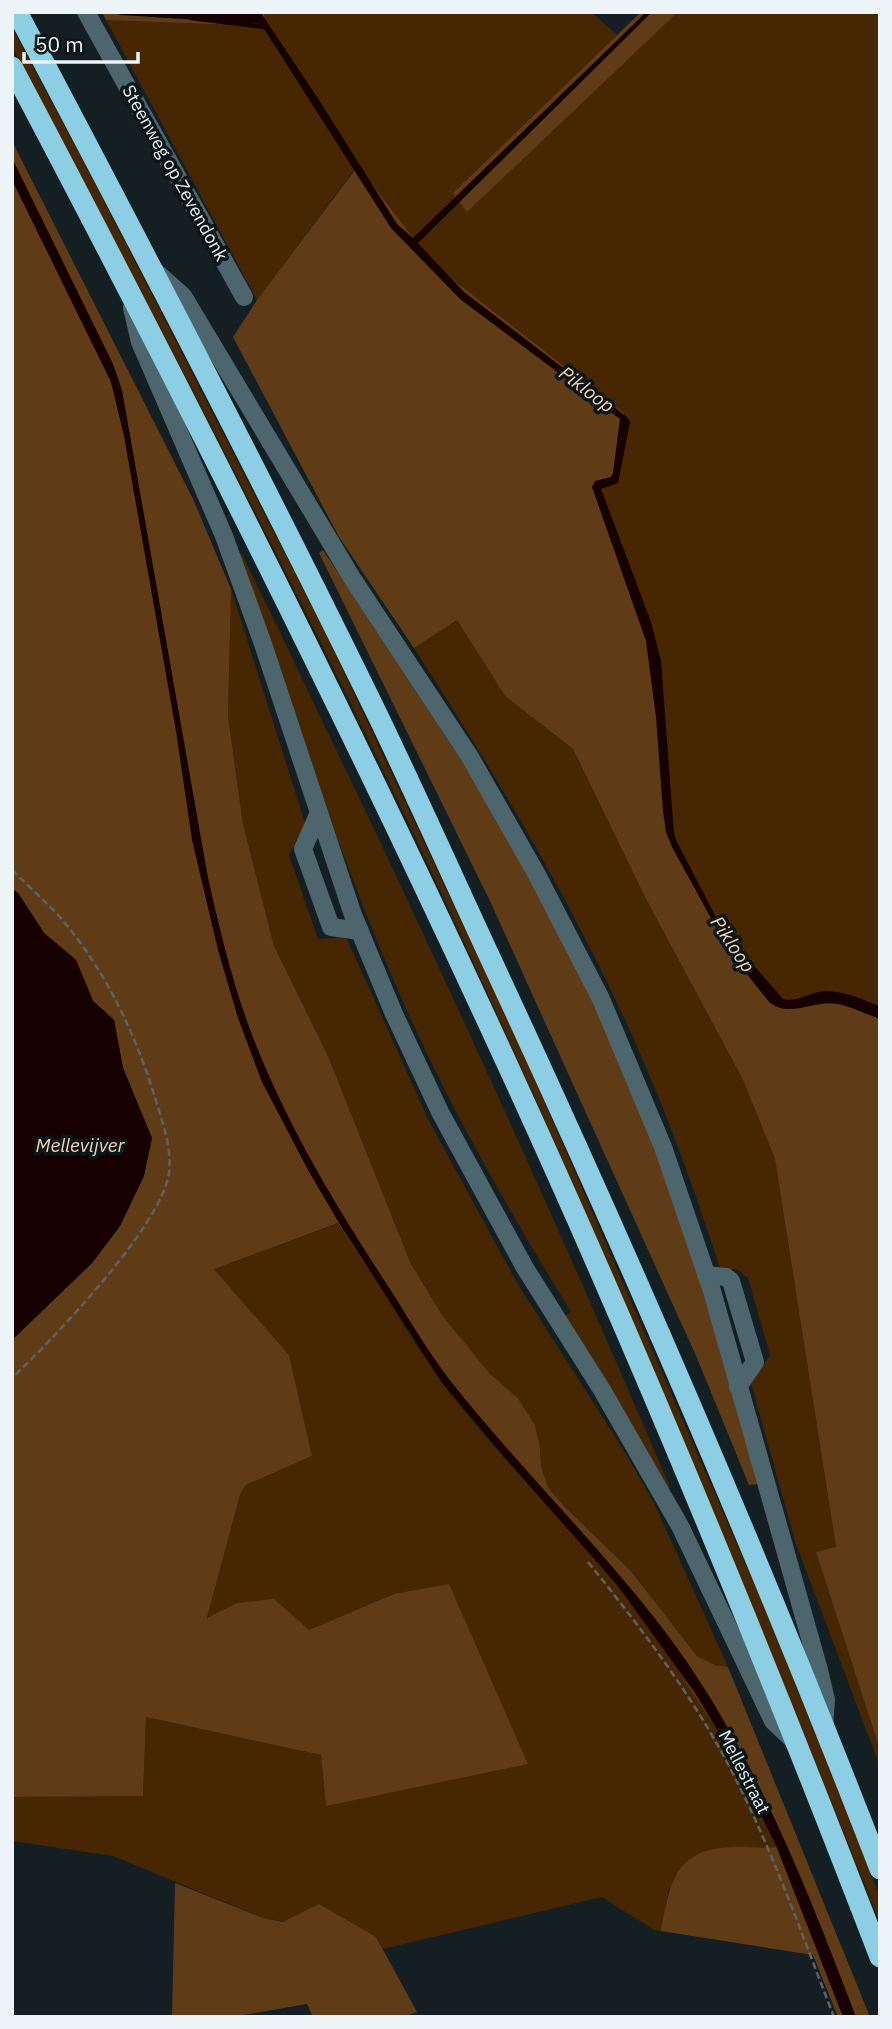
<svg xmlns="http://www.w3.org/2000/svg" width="892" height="2029" font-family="'IBM Plex Sans',sans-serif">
<rect width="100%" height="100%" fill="#141f23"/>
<path fill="#462702" d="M264,12H591L617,35L454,192L467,211L678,12H880V1013L787,1006L725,939L691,876L443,281L357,166L257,300L106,20L264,26Z
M12,28L89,172L323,628L517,1039L765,1609L880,1896V1923C731,1550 577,1178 405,816C281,556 147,301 12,47Z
M241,553C280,630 316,709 354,787C464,1018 570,1252 670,1487L666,1489L564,1316L571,1312C506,1206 443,1096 394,981C334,842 289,696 237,554Z
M231,589L306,826L289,855L318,939L346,937L429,1121L517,1283L628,1457L654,1503L728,1667L715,1665L697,1656L630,1570L564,1506L548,1487L541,1466L540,1447L535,1425L518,1398L490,1374L442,1315L410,1262L328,1056L274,946L243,824L228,716Z
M457,620L505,696L573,749L645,897L743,1080L775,1159L836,1547L816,1552L880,1750V1767L795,1541L751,1383L770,1355L748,1278L737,1269L721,1271C695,1191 666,1110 631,1033C570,898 494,772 414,648Z
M339,1223C373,1276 405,1331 442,1382C495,1455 563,1516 618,1587C683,1667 734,1755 777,1848L731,1847L669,1888L661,1931L654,1930L602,1897L383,1949L376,1937L263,1918L113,1856L12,1841V1797L143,1796L146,1717L321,1755L326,1806L394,1594L309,1630L237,1603L207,1619L240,1495L246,1485L312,1456L289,1355L214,1269Z"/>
<path fill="#603c16" d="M102,12H264L265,26L106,20Z
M641,12H678L467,212L453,193Z
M12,141L193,499L231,589L228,716L243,824L274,946L328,1056L410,1262L442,1315L490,1374L518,1398L535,1425L540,1447L541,1466L548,1487L564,1506L630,1570L697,1656L715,1665L728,1667L870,2017H838L813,1955L661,1931C670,1883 674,1849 733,1847C748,1846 763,1849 776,1847L724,1741L662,1645L618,1586L511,1465L442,1383L338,1223L214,1269L289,1355L312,1456L246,1485L240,1495L207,1618L237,1603L274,1599L309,1630L394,1594L449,1584L528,1764L326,1806L321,1755L146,1717L143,1796L12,1797V1340L92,1263L120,1226L152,1139L123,1068L114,1020L93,1001L76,960L44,933L18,893L12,889Z
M358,166L411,235L452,279L624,413L617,472L597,489L648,628L669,830L725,939L787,1006L815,998L880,1013V1750L816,1552L836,1547L775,1159L743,1080L645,897L573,749L505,696L457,620L414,648L339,537L233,337L257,300Z
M323,550L498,816L602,1018L646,1123L680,1218L724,1359L758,1484L749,1485L697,1358L490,901L319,553Z
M175,1883L263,1918L283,1922L319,1904L376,1937L417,2012L402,2017H313L307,2004L232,2017H172Z"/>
<path fill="#170000" d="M109,12L261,13L319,100L397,224L413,238L633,25L646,12H652L418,243L464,292L627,417L630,422L618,483L601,489L651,622L661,661L674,834L677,842L722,929L783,999C798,1003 811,991 826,991C845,991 863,1000 880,1006V1019C866,1014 852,1007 838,1004C814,999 790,1019 769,1002L729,951L672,847L666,832L663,811L656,717L646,641L592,487L595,481L611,477L613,473L620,419L460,299L391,228L261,24L121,15Z
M12,158L113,364L122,390L208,878C220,930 232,982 251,1032C285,1122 334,1203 386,1283C408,1317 428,1352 452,1383C519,1467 595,1541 660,1625C750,1742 804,1880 856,2017H843L777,1848L724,1741L695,1693L618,1586L511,1465L442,1383L339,1223L308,1170L262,1082L238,1018L218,950L192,840L176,731L124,436L111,382L12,180Z
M12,889L18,893L44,933L76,960L93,1001L114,1020L123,1068L152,1138L144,1176L120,1226L92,1263L12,1340Z"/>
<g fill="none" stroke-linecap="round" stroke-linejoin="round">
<path stroke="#170000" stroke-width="4.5" d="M191,18L265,27"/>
<path stroke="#5a6367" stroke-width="2.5" stroke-dasharray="7 3.5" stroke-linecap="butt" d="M12,870C27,885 43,899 58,915C104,967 136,1034 156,1101C163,1124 172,1148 169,1173C161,1227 53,1339 12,1378
M588,1562C641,1628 694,1697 732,1772C773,1851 802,1935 834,2017"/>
<path stroke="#4d666e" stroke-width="18" d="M86,12L244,297
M156,272L183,296L352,578L470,757L536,873L601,999L663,1147L712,1291L819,1670L826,1700L824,1726
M132,308L140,342L224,536L263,644L353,915L394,1014L440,1112L525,1268L602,1390L680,1526L773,1721L796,1743
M318,815L303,849L331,927L360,931
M706,1275L726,1277L731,1281L755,1362L738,1387"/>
<path stroke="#8ccee3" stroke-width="21" d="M17,12C141,246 263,480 379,718C416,795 451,873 487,951C628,1253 760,1559 880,1869
M12,67C188,400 357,736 514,1079C646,1367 766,1661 880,1957"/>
</g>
<g text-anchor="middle" stroke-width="7" stroke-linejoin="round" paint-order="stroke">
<g font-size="18" fill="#edf4f7" stroke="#0b1619">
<text transform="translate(175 173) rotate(61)" y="6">Steenweg op Zevendonk</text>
<text transform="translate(744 1772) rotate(63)" y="6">Mellestraat</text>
</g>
<g font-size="19" font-style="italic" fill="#f9d3b1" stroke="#0b1619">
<text transform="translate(587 389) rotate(37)" y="7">Pikloop</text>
<text transform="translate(733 944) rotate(56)" y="7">Pikloop</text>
<text x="80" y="1152">Mellevijver</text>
</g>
</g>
<rect width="892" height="2029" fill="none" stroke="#edf4f7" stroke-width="28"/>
<path d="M24 52v10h114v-10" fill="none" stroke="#edf4f7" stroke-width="3.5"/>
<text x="35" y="52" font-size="21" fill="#edf4f7" stroke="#0b1619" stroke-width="5" paint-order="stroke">50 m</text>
</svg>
